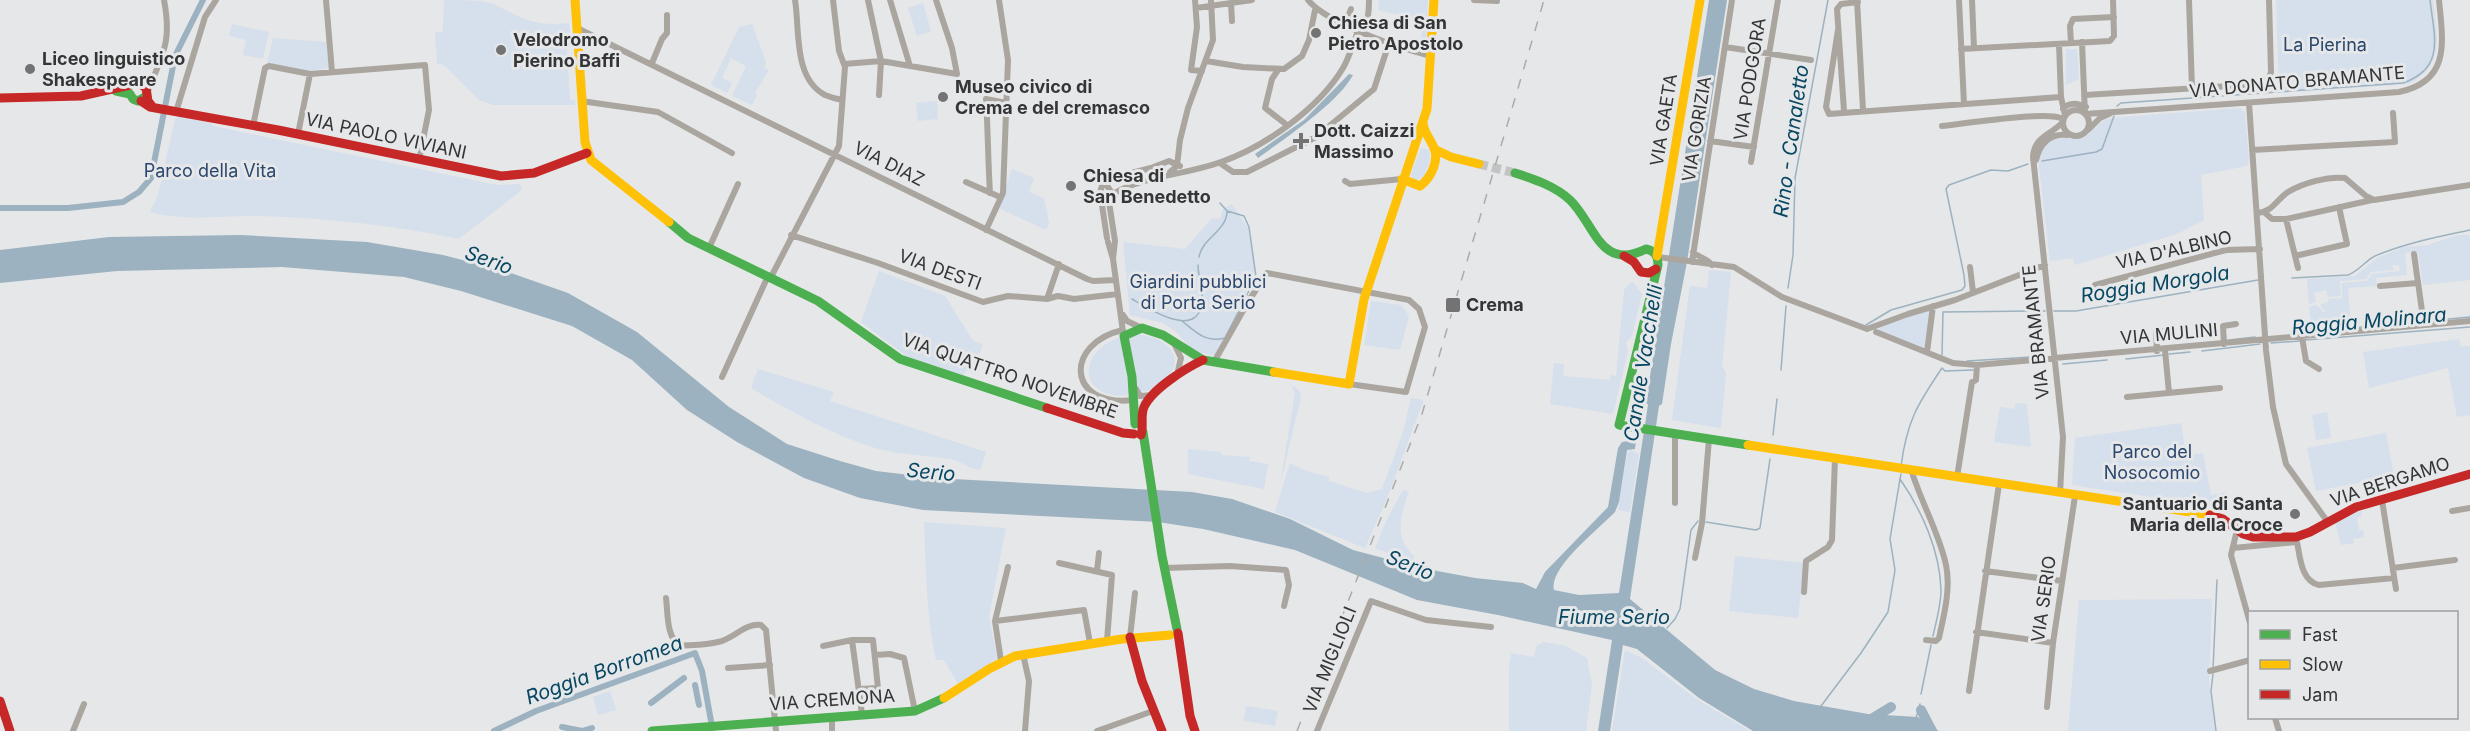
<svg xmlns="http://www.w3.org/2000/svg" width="2470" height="731" font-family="Inter,sans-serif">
<rect width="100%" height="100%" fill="#e6e7e8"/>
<path fill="#d6dfec" d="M444,0C455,0 487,0 494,4C520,18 537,27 569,23L570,32L566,33L570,100L575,101V105H493L479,100L447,68L442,64H437L435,32H442L443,29Z
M1379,0H1428L1426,46L1424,48H1421L1422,20L1378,10Z
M2276,0H2433C2437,34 2446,66 2408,84L2279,93Z
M923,3L931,31L917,36L908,8Z
M232,24L269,32L263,59L243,55L246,40L229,36Z
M752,24L766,62L764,68L769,70L755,93L757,95L752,105L732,96L746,66L731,58L722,78L732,83L727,93L711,85L739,27Z
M273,38L326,42L329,68L307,71L267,63Z
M2066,49H2077L2079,79L2066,85Z
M937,101L938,119L918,121L916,103Z
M2239,108L2245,112L2249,161L2247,166L2201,175L2204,220L2177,234L2075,265L2073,258L2050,261L2039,166C2039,151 2047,137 2065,138C2071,138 2077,141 2084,137C2094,132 2098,121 2110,118Z
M180,116L212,123L213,126L497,185L520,184L522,190L459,239C392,225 327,218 259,216C223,215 185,222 150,212L158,195L175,119Z
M1421,148L1429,150L1430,160L1424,176L1416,181L1413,180L1411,174Z
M1012,169L1034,178L1029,192L1044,198L1049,223L1046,230L999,208Z
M1232,204L1248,228L1254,261V276L1217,356L1194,352L1176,332L1163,323L1130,315L1123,242L1185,249L1212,218L1220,219L1223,209Z
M2457,235H2470V280L2423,285L2418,252L2405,253L2407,275L2376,278L2377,286L2348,288L2351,326L2311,329L2309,307L2316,305L2325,313L2326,312L2320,305L2329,302L2328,299L2342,298V283L2367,281L2372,274L2400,271L2399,265H2392L2393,270L2371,272L2366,279L2340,281L2341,296L2328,297L2326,290L2314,293L2316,302L2309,304L2307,279L2355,276L2377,258L2404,247L2428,245Z
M1709,270L1731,272L1722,367L1726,373L1721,428L1672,420L1690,286L1707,288Z
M879,271L945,296L973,341L983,344L973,373L966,371L964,375L909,358L861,322Z
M1632,281L1642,294L1632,336L1626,342L1628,352L1613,414L1550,404L1554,363L1564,364L1563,376L1610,380V375L1616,376L1624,290Z
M1371,301L1401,305L1409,316L1400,350L1364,345Z
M1930,310V322L1924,349L1878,331L1880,327Z
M1137,334C1204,344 1167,396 1139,391L1129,338Z
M1120,337L1130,395C1083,402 1072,355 1120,337Z
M2459,339L2461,347L2470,346V415L2457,417L2448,368L2369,388L2363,352Z
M758,369L834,392L830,401L986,452L980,470C970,470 962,461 950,459C925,455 897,455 872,447C829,433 790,411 751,388Z
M1291,385L1299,390L1301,397L1280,485L1295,393Z
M1411,398L1423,400V402L1388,496L1365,548L1275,512L1290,463L1307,471L1329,477V481L1367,493L1382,489L1403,432Z
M2015,403L2027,404L2031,447L1994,442L2000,407L2015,409Z
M2327,412L2331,438L2316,440L2312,415Z
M2181,423L2186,455L2203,453L2211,495L2227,492L2230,509L2072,485L2075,438Z
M2386,433L2394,476L2316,491L2307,448Z
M1188,449L1221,452V455L1250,457L1249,461L1268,464L1264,489L1188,474Z
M1630,450L1639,454L1630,512L1618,510L1627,453Z
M1403,490L1409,491C1401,515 1393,537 1414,556L1413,563L1375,548L1387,519Z
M2361,510L2362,516L2357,517L2359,530H2363L2364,537L2353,539L2354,543L2341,545L2335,522Z
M924,522L1006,528L989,616L997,659L958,684L944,660H936C926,614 926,568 924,522Z
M1735,556L1804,563L1798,618L1729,611Z
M2212,599L2209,681L2215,731H2068L2079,600Z
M1544,642L1566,646L1587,658L1592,685L1586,731H1509V666L1511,653L1534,657L1537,645Z
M1625,650L1642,658L1698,700L1750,731H1612Z
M610,691L616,710L598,715L593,697Z
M1246,706L1278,711L1275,726L1244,721Z"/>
<path fill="#9cb2c0" d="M1709,0H1727L1687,262L1671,344L1662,404L1659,406L1630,599L1715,670L1754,689L1794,701L1868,714L1918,717L1939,731H1753L1699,698L1637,649L1623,645L1610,731H1598L1612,640L1498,615L1417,600L1295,550L1203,529L1158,522L923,510L860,498L804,478L737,442L687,410L632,360L572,326L461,291L404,277L282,267L117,271L0,283V250L109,237L241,235L367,242L443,255L505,271L568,293L637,332L729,407L787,444L840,461L876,471L935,478L1192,492L1232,499L1290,519L1353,550L1421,568L1475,578L1523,583L1536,589L1545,572L1608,507L1618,448L1622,442L1636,440L1635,449L1627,450L1619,502L1615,512C1600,528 1548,568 1554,590L1579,595L1619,593L1648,405L1646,402Z
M1349,74L1353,75C1338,103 1284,139 1258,158L1255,154L1304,120Z"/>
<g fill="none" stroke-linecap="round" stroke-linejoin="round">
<path stroke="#9cb2c0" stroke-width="1.5" d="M2117,106L2121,103L2403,83C2446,68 2434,36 2430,0
M2042,161L2096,152L2102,149L2114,116
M1199,257C1202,238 1227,231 1227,211L1220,203
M2292,278L2348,275C2359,271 2365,261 2375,256C2405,243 2438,237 2470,230
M1788,288L1793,255L1795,178L1828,0
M1132,299C1149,309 1197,340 1202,303C1204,291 1198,278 1198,265
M2054,311H2076L2258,280
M1182,321C1196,332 1205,343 1225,338L1256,277L1249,227L1244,216L1227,211
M2427,321L2470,317
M1866,325L1891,310L1962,290L1965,286L1964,275L1946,189L1949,185L1991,170L2008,171L2028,164
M2312,332L2422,321
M2229,340L2255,337
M2305,340L2470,327
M2271,343L2300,341
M2202,351L2260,344
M2169,354L2190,352
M1942,355L1943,312L2045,311
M2126,359L2164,355
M1967,361L2031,357
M2063,364L2107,360
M1781,370L1786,306
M1773,435L1777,399
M1901,466C1907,421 1917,405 1942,368L1945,371L1973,370
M1901,474L1900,479C1922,511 1940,551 1941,590C1941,605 1936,622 1933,636
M1706,522L1756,530L1760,528L1770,459
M1667,628L1675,619L1680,609L1691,530L1698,521
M2213,669L2217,580
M2213,674L2211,691L2216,731
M1921,694L1931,645
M1821,706L1861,653L1888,612L1895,570L1890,539L1900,479
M1916,718L1920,704"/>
<path stroke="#9cb2c0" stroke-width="6" d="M0,208H68L123,202L139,192L151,178L175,56L203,0
M695,685L699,705
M651,703L684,678
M562,727L582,731L592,728
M494,731L536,711L695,653L702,671L711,721"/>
<path stroke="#9cb2c0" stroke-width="10" d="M1921,710L1932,731
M1868,721L1891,707"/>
<path stroke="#c3c3c4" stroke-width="9" stroke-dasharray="9 4.5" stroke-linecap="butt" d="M1479,164L1515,173"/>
<path stroke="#aaa69f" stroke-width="6" d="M326,0L332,72
M795,0C800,30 793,78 825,95C830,97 837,99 842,100
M868,0L881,61L879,95
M890,0L910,66
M1195,0L1197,27L1191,70L1202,71
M1308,0C1328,24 1399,48 1431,56
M1474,0L1497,1
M1857,0L1863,110
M1959,0L1964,104
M1972,0L1974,48
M2189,0L2192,88
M1231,3L1232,21
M1196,8L1252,0
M1345,24L1351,9
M577,28L1087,279L1093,281L1116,280
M1838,30L1826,107L1829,114L2061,97
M2082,42L2085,114L2399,92C2451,81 2443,42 2439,0
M2071,43L2070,26L2073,19L2114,17
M2059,44L2061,97L2065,115
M1725,47L1811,60
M1961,49L2110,41L2114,36L2113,0
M1206,61L1243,67L1284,69L1302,56L1309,40L1315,10
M652,63L662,39L667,33V15
M844,64L881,61L957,74L952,48L936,0
M1278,70L1272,79L1265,108L1287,125
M148,91C163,53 172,42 164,0
M2085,95L2263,84L2269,78L2271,72L2269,0
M581,101L658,112L732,153
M2249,103L2266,350L2273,407L2286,464L2327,521
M2063,109C2069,102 2078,103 2086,107
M2063 123a13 13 0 1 1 26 0a13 13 0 1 1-26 0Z
M1844,111L1837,9L1841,4L1858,2
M176,112L205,17L216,0
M253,126L265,68L269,66L310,74L425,65L429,110L419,160
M1942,126C1963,124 2049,110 2063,119
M2088,130L2100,118L2111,113
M298,134L310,74
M1710,141L1754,147
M2252,150L2395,142L2393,113
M2036,160C2040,143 2050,133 2068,135
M1751,162L1778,0
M1220,163L1233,172H1247L1316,137L1374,89L1389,43
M1170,172L1177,166L1180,140L1188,108L1213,40L1211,0
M1111,177L1107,186L1113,194
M1345,181L1350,184L1402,179
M966,182L1000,197
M990,193C988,161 988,131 986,99L1006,103
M2264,212L2272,219H2286L2372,200
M2257,213C2273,212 2276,200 2288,192C2303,183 2328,176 2345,178L2366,196L2374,200L2470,185
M2286,219L2298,268
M986,230L1003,193L1008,60L999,0
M791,235L878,263L983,302L1008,296L1047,299L1058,296L1074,299L1118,294
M1107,238L1100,192L1104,180L1151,168L1169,161L1180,166
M1108,242L1113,259L1123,332
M709,248L738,184
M1693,252C1699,258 1707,258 1712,265
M2414,254L2424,325
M2295,256L2347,244L2339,207
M1658,257L1734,267L1782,297L1867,329L1908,314L1955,300L2045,265
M1113,259L1115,241L1109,202L1111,195C1145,175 1185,175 1221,162C1265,147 1319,108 1343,68C1350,56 1352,45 1357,34C1359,29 1364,27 1366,23C1369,16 1369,7 1369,0
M1692,262L1732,0
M1970,267L1973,292
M771,277L839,146L845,67L839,51L833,0
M2095,285L2226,250L2260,249
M2380,286L2418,283
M1047,299L1059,264
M1123,315L1127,321L1142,328
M1123,330C1064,343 1066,408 1134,400
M1876,332L1953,363L1977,365L2470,321
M2302,337L2306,361L2319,369
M1174,343L1181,358L1177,375
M2224,344L2223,326L2236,324
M2165,350L2169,393
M2157,351L2156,331H2161
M1927,352L1933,306
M1214,362L1248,302L1267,273L1409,300L1419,309L1425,327L1406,392L1349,384
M722,377L768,276
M1136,389L1140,396L1154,395
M2127,397L2220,388
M1911,469C1920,500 1940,535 1946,565C1951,588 1944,615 1939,638L1936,641L1926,640
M1957,477L1972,382L1976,380L1977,365
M2060,493L2063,437L2033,157C2034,137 2050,135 2062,123
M2382,500L2396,589
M1675,503V434
M2452,511L2470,508
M2237,530L2231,555L2250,623
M2233,548L2297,542C2300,557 2301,581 2319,585L2394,578
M1695,558L1702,523L1709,439
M1059,563L1112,575L1107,641
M1164,568L1230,566L1286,570L1289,585L1284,606
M2393,568L2455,560
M1097,571L1099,553
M1985,571L2062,581
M1804,592L1806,561L1828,547L1832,540L1835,458
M666,598C668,613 666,637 680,646C692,645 706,645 718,642C734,639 744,623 761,625L766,630L776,731
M995,621L1084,610L1090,643
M1976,632L2053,643
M1130,637L1135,593
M852,640L862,714
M823,646L852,640H873L878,688L860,689
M1023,654L1029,681L1025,731
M875,655L890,654L904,658L915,711
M1001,661L995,621L1008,567
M728,668L770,665
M2210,671L2250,660
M1969,691L1999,484
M2047,707L2053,643L2075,496
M2275,718L2279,731
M73,731L84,704
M832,731V717
M1097,731L1153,711
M1317,731L1371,601L1426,620L1491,627"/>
<path stroke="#4caf50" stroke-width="9" d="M116,91L130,94L133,99L138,101L145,97
M1515,173C1534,179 1555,186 1570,200C1595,224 1600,272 1646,249C1655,251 1658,256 1658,265L1619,425L1748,445
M669,222L688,238L818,301L900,359L1047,408
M1135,424L1132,377L1124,336L1142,328L1163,335L1203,360L1274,372
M1143,432L1162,556L1177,629
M652,731L915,711L944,698"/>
<path stroke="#ffc107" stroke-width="9" d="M575,0L585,142L591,160L669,222
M1434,149L1451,157L1479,164
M1402,179L1420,186C1430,179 1438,163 1435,151C1432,140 1424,134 1423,123
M1657,256L1700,0
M1274,372L1349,384L1364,299L1427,109L1434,0
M1748,445L2210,515
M944,698L989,669L1015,656L1122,639L1170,635"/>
<path stroke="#c62828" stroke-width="9" d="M0,98L81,96L139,83L146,88L148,101L152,106
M141,101L150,107L278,130L501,176L534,173L587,153
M1624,256L1634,262L1641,272L1649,273L1656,269
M1047,408L1123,433L1134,434
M1141,435C1144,426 1140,416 1144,407C1152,389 1186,368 1203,360
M2210,515L2223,519L2243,534L2253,537H2296L2310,532L2356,507L2470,474
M1178,633L1190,716L1195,731
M1130,637L1142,681L1162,731
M0,701L10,731"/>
<path stroke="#adaba8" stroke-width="1.5" stroke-dasharray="10 10" stroke-linecap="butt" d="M1297,731L1422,414L1544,0"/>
</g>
<g fill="#737374" stroke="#e5e7e9" stroke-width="2">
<circle cx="1316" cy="33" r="6"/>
<circle cx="501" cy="50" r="6"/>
<circle cx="30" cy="69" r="6"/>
<circle cx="943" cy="97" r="6"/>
<path d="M1298 132h6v6h6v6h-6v6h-6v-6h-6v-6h6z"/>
<circle cx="1071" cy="186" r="6"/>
<rect x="1445" y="297" width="16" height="16" rx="3"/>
<circle cx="2295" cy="514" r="6"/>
</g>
<g text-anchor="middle" stroke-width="6" stroke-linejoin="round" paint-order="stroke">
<g font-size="18" font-weight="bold" fill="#353536" stroke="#e5e7e9" text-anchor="start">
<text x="1328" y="29">Chiesa di San<tspan x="1328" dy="21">Pietro Apostolo</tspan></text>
<text x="513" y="46">Velodromo<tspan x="513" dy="21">Pierino Baffi</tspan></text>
<text x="42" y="65">Liceo linguistico<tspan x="42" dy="21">Shakespeare</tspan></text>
<text x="955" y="93">Museo civico di<tspan x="955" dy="21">Crema e del cremasco</tspan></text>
<text x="1314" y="137">Dott. Caizzi<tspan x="1314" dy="21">Massimo</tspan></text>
<text x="1083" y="182">Chiesa di<tspan x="1083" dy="21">San Benedetto</tspan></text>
<text x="1466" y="311">Crema</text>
<text x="2283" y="510" text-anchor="end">Santuario di Santa<tspan x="2283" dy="21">Maria della Croce</tspan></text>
</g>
<g font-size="18" fill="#2b476e" stroke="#e5e7e9">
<text x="2325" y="51">La Pierina</text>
<text x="210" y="177">Parco della Vita</text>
<text x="1198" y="288">Giardini pubblici<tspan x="1198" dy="21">di Porta Serio</tspan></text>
<text x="2152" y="458">Parco del<tspan x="2152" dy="21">Nosocomio</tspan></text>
</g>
<g font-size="18" fill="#353536" stroke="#e5e7e9">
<text transform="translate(1750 79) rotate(-81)" y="6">VIA PODGORA</text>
<text transform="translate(2297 82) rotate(-5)" y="6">VIA DONATO BRAMANTE</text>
<text transform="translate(1664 120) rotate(-81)" y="6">VIA GAETA</text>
<text transform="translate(1697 129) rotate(-81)" y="6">VIA GORIZIA</text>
<text transform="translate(386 136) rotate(12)" y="6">VIA PAOLO VIVIANI</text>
<text transform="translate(889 164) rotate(27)" y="6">VIA DIAZ</text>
<text transform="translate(2174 250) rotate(-13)" y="6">VIA D'ALBINO</text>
<text transform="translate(940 270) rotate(20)" y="6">VIA DESTI</text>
<text transform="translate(2036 332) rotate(-96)" y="6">VIA BRAMANTE</text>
<text transform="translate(2169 334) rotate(-5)" y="6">VIA MULINI</text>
<text transform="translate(1010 376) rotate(19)" y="6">VIA QUATTRO NOVEMBRE</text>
<text transform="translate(2390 482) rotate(-18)" y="6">VIA BERGAMO</text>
<text transform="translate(2044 599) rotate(-82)" y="6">VIA SERIO</text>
<text transform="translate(1330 660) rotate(-68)" y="6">VIA MIGLIOLI</text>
<text transform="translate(832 700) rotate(-4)" y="6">VIA CREMONA</text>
</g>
<g font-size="20" font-style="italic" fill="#084762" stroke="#e5e7e9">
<text transform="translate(1791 141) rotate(-82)" y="7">Rino - Canaletto</text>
<text transform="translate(489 260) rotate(20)" y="7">Serio</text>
<text transform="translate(2155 284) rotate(-9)" y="7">Roggia Morgola</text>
<text transform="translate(2369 321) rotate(-5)" y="7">Roggia Molinara</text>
<text transform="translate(1643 363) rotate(-81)" y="7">Canale Vacchelli</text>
<text transform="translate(931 472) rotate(5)" y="7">Serio</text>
<text transform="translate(1410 565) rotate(22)" y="7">Serio</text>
<text x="1614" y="624">Fiume Serio</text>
<text transform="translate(604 670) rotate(-20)" y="7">Roggia Borromea</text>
</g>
</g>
<rect x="2248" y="611" width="210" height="108" fill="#e5e7e9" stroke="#9fa0a1" stroke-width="1.5"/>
<rect x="2260" y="630" width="30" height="9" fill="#4caf50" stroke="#9fa0a1" stroke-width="1.5"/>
<text x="2302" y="641" font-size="18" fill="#353536">Fast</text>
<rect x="2260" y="660" width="30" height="9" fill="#ffc107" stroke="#9fa0a1" stroke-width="1.5"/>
<text x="2302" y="671" font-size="18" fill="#353536">Slow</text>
<rect x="2260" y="690" width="30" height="9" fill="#c62828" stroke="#9fa0a1" stroke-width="1.5"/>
<text x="2302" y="701" font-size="18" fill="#353536">Jam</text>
</svg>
